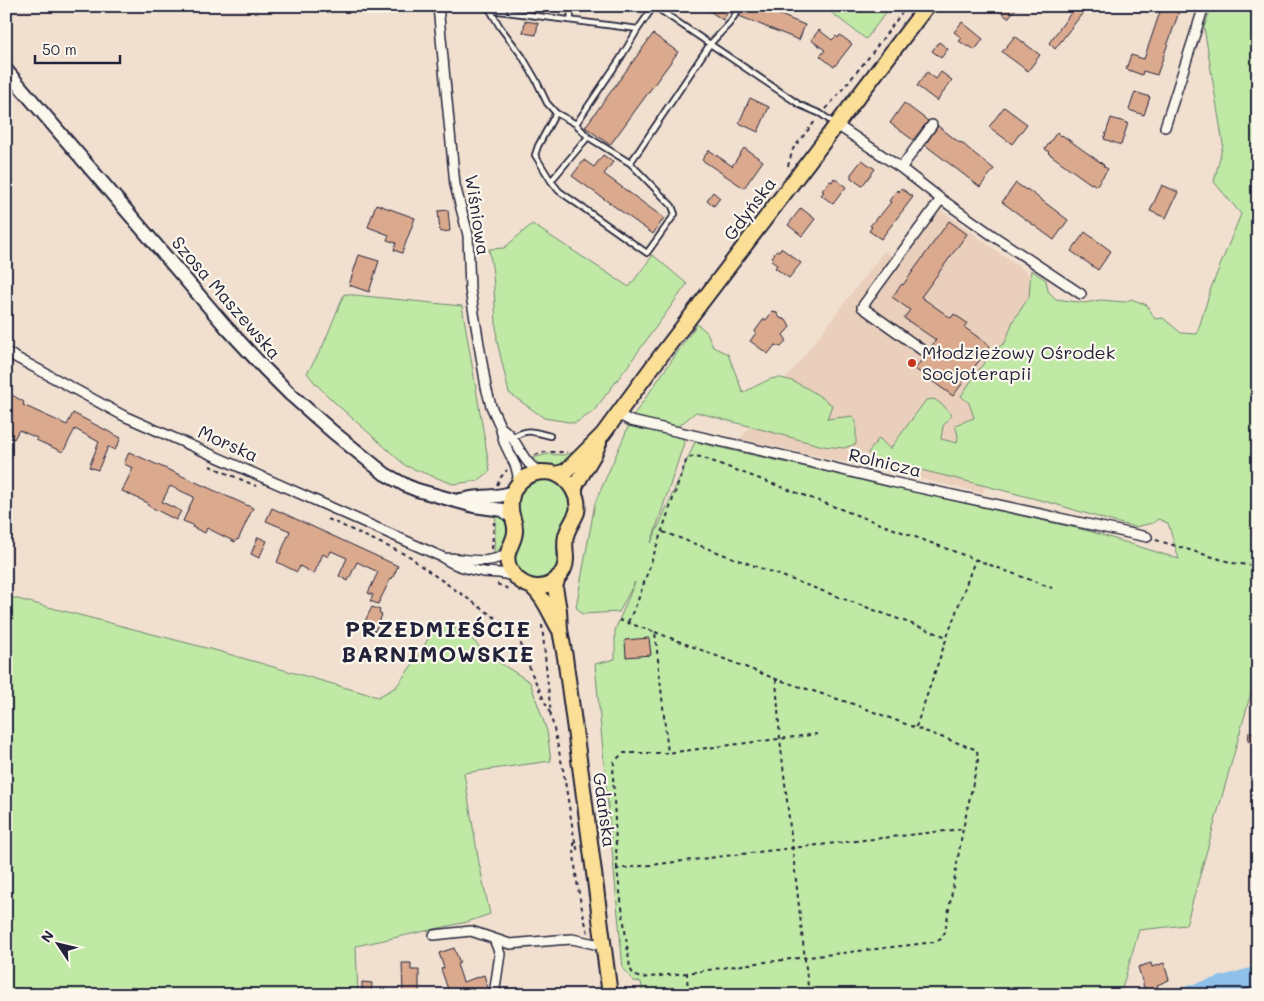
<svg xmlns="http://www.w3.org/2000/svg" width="1264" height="1001" font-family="Mali,sans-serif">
<rect width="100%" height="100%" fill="#f1e0d0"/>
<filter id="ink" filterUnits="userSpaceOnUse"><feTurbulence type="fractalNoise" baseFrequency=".02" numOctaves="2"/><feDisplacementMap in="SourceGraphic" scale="10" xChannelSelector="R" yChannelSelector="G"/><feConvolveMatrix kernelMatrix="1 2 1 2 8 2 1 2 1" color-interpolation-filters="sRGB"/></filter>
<g filter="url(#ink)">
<path fill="#ead0bc" d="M930,202L1019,267L1050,287L983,493L740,439L884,251L892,256Z"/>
<path fill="#bfe9a5" stroke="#708670" d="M831,6H891L866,39L829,11Z
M1212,6H1258V668L1186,925L1139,930L1120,995H978V991L960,995H643L641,982L634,981L623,969L595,664L615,659V630L635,582L619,612L582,614L576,607L595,503L633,416L697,324L707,332L713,347L728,354L743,393C750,389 768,379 775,378C791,376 819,395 832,405L827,419L853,416L856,422V444L844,448L823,446L696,412L680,425L684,443L651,543L695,442L1089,531L1179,559L1168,523L1158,519L1153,523L1135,527L1114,522L1055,504L990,487L921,470L877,461L868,453L879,438L890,449L926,400L934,399L944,406L952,415L943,426L941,439L957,443L958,436L955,425L974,418L969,403L961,396L977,372L994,350L1005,343L1013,321L1029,297L1031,270L1046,280L1048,291L1056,299L1085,303L1100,300L1125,302L1131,299L1147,305L1155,319L1163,318L1181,333L1197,334L1211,288L1241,214L1214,182L1223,144L1204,27Z
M532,224L629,287L653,255L687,284L627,367L593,412L575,423L544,418L509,393L497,341L493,273L489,249L504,248Z
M344,294L462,306L490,471L478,481L453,484L406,466L333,401L315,383L307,373L322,348Z
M575,452L566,466C551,467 544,468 532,458L548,454L563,455Z
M542,480C559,480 574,495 568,514C565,521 560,527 558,535C555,545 558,555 556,566C548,581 524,585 517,566C512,554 521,544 522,533C523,523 519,515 518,506C518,491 529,483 542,480Z
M496,512C499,514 504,517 506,520C514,531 505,547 494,553Z
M6,596L218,651L378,697L396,687L415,661L428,639L442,623L464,632L482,649L500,663L530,682L547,731L551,761L464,773L479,863L490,914L467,922L356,946L358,995H6Z"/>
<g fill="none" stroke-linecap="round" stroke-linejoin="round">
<path stroke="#8ec0ea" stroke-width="20" d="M1191,995L1258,976"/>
</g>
<path fill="#dba98e" stroke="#22223b" d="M702,6H736L731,13L728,12L723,20Z
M745,6H758L805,25L799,40L739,16Z
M993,6H1018L1008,18Z
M1076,6H1088L1055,49L1049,43Z
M1162,6H1181L1157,75L1143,71L1142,75L1126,69L1131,55L1144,59Z
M525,21L538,23L536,35L523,33Z
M962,22L983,39L975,50L969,46L968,47L959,41L962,38L954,32Z
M819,30L832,40L836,36L838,38L840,35L852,44L834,67L820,56L825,50L811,40Z
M653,34L678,52L610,145L585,127Z
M1015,36L1040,55L1028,71L1002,52Z
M939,42L948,49L941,58L932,51Z
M927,72L936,79L941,72L952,80L937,101L917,86Z
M1135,92L1150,97L1144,115L1129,110Z
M750,98L769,107L758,132L739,123Z
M904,103L928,121L913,140L890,123Z
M1004,107L1027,124L1012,144L989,127Z
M1111,118L1128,123L1121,145L1104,139Z
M938,126L960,143L961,142L970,150L994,169L980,187L925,145Z
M1057,132L1061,136L1062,135L1104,165L1103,166L1108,169L1096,186L1092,183L1091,184L1048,153L1049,152L1045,149Z
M744,148L763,161L744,188L702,160L709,150L732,166Z
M603,155L613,162L604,174L664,218L653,234L572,176L584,160L594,167Z
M862,160L875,169L862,186L851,178V174Z
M834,178L846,187L833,204L821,195L824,192L822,191L825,187L830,181L832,182Z
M1016,183L1026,190L1027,189L1068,220L1054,240L1002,202Z
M1162,185L1178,192L1166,218L1150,211Z
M901,188L913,197L881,239L869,231L872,227L870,226L878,216L879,217L891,202L889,201L897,190L899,192Z
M713,192L720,198L714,206L707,200Z
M376,204L415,218L402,253L394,250L396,243L387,240L389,235L368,227Z
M801,208L815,219L802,236L788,225Z
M448,210L450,231L440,232L438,211Z
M949,221L967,234L921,297L951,318L954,314L967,323L964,327L990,346L953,396L915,369L936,340L904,318L910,310L892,297L902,284L903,285Z
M1085,232L1111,251L1098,270L1071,251Z
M781,248L801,263L789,278L775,268L777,265L771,261L774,258L772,257L777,250L779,251Z
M359,255L379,261L369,292L349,285Z
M772,312L777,313L780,318L786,320L790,327L783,335L786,339L785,342L781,347L775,345L768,354L750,341L756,333L755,331L764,319L766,320Z
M12,395L24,402L23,405L67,425L73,413L121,438L115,450L108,447L98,470L89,467L99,442L75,429L63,452L36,440L37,438L19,430L14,439L6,436V405Z
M129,452L253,508L238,540L237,539L235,542L207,528L205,533L192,527L193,525L183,521L194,497L170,486L162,502L181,511L176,520L147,505L148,503L122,491L133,468L124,464Z
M272,508L398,566L392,579L391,578L378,604L370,601L373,595L368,593L378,572L357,562L348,581L339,576L347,558L331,551L328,557L323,554L314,574L300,566L297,572L277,562L290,531L266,521Z
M258,537L267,541L259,558L251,554Z
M372,607L380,610L379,613L382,615L375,631L363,625Z
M649,638L651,655L626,657L625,640Z
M1249,732L1258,733V743L1248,741Z
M454,948L460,963L457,964L463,982L484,975L490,995H450L441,969L444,968L439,953Z
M402,963H411V970H419V995H403Z
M1151,963L1152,967L1164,963L1169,980L1157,985L1158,987L1145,991L1138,967Z
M362,982L372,983L371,995H362Z"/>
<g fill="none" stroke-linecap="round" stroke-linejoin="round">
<g stroke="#22223b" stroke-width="8">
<path id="service" d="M489,6L490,10L638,29L654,6L710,44L729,24L741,6
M570,6L571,20
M490,10L500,27L522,56L536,80L547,103L556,113L576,124L620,59L638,29
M556,113L538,146L535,155L551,181L588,137L576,124
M588,137L630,163L640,149L710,44L800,105L821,114L835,124
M551,181L559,191L647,253L675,214L672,206L630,163
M511,438C529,428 531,431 550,436"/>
</g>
<g stroke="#22223b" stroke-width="12">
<path id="minor" d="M438,6L455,185L468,235L470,289L486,387L491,406L500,426L504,442L516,467L518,476L517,486
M837,125L901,168L941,199L992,235L1081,294
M1165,127L1204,6
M901,168L932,125
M922,350L862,307L941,199
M6,352L124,416L321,503L442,557C455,566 468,569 484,572C495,573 506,572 516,578
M617,414L631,421L789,457L892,482L1147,537
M502,428C506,431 510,435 513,439C521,451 527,467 541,472
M444,558C466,558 490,567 508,552
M434,935L471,931L510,944L557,940L572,939L595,944L603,943
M494,939L500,954L495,988L497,995
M1245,995L1258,992"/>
</g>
<g stroke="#22223b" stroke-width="16">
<path id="secondary" d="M6,70L227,328L264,368L290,394L333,432L385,474L407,486L417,490L474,506L503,510L513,518
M460,500C467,499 474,497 481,497C493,496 504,497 514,491"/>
</g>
<g stroke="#22223b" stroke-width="18">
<path id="primary" d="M541,472C546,472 552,472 556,474C570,480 580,497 577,512C574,520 568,527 566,536C564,544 566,551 566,559C566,574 551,588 536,587C520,586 504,569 508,553C510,545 515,539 515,531C516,523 511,517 511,509C509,488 522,475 541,472Z
M557,474L566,471L603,434L653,366L927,6
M575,494V488L577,483L593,456L599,443
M558,577L555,587L559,610L560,630L565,657L582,781L610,995
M531,586C545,598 550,614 559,629"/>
</g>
<path stroke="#22223b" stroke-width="2" stroke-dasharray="4 4" stroke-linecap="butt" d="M826,109L869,57L907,6
M788,166L793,149L816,120
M535,455L545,452H567
M210,466L256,486
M497,485L501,477L507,470
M328,519L413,558L417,563L507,626L519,639L532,674L550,713
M663,532L947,637
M1156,540L1233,563L1258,566
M492,549L494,522
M497,584L511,590
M619,620L655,632L668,753
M628,622L637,603L686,461L693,456L701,457L1052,588
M542,625L551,716L563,769L574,837L578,852
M655,632L776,679L853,704L916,728L972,748L977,750L978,760L963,829L945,932L941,939L935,942L749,964L687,973L688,995
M776,679L780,739L809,995
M916,727L947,637L975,560
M574,842C574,873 580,903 588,933
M617,869L613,775L614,762L623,753H668L817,734
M687,973L640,978C635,976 632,973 630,968L617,869L792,848L963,829"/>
<use href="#service" stroke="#fbf7ec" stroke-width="4.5"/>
<use href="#minor" stroke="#fbf7ec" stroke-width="9"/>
<use href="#secondary" stroke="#fbf7ec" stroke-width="12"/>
<use href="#primary" stroke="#fbdf96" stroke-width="14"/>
</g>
</g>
<circle fill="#c8321e" stroke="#fbf7ec" stroke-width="2" cx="912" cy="363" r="5"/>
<g text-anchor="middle" stroke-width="4.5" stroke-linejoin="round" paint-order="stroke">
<g font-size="18" fill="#22223b" stroke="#fbf7ec">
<text transform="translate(750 209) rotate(-53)" y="6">Gdyńska</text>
<text transform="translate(477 215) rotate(81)" y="6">Wiśniowa</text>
<text transform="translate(226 298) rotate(49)" y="6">Szosa Maszewska</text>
<text transform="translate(228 444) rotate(24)" y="6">Morska</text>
<text transform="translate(885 463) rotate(13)" y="6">Rolnicza</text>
<text transform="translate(604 810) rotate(82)" y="6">Gdańska</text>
</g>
<g font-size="18" fill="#22223b" stroke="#fbf7ec" text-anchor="start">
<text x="922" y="359">Młodzieżowy Ośrodek<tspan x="922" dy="21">Socjoterapii</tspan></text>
</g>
<g font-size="22" font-weight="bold" letter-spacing="1" fill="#22223b" stroke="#fbf7ec">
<text x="438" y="637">PRZEDMIEŚCIE<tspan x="438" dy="25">BARNIMOWSKIE</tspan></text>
</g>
</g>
<rect width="1264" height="1001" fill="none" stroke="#fbf7ec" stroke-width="25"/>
<rect x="12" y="12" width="1239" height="976" fill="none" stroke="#22223b" stroke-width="2" filter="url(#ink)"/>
<g transform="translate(58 944) rotate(305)" stroke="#fbf7ec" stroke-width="4" paint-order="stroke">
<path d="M0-4L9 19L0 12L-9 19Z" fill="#22223b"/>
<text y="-8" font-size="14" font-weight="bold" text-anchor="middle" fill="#22223b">N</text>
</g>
<path d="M35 55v8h85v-8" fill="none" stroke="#22223b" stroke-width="2.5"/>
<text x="42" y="55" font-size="15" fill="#22223b" stroke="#fbf7ec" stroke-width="4" paint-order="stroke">50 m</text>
</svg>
